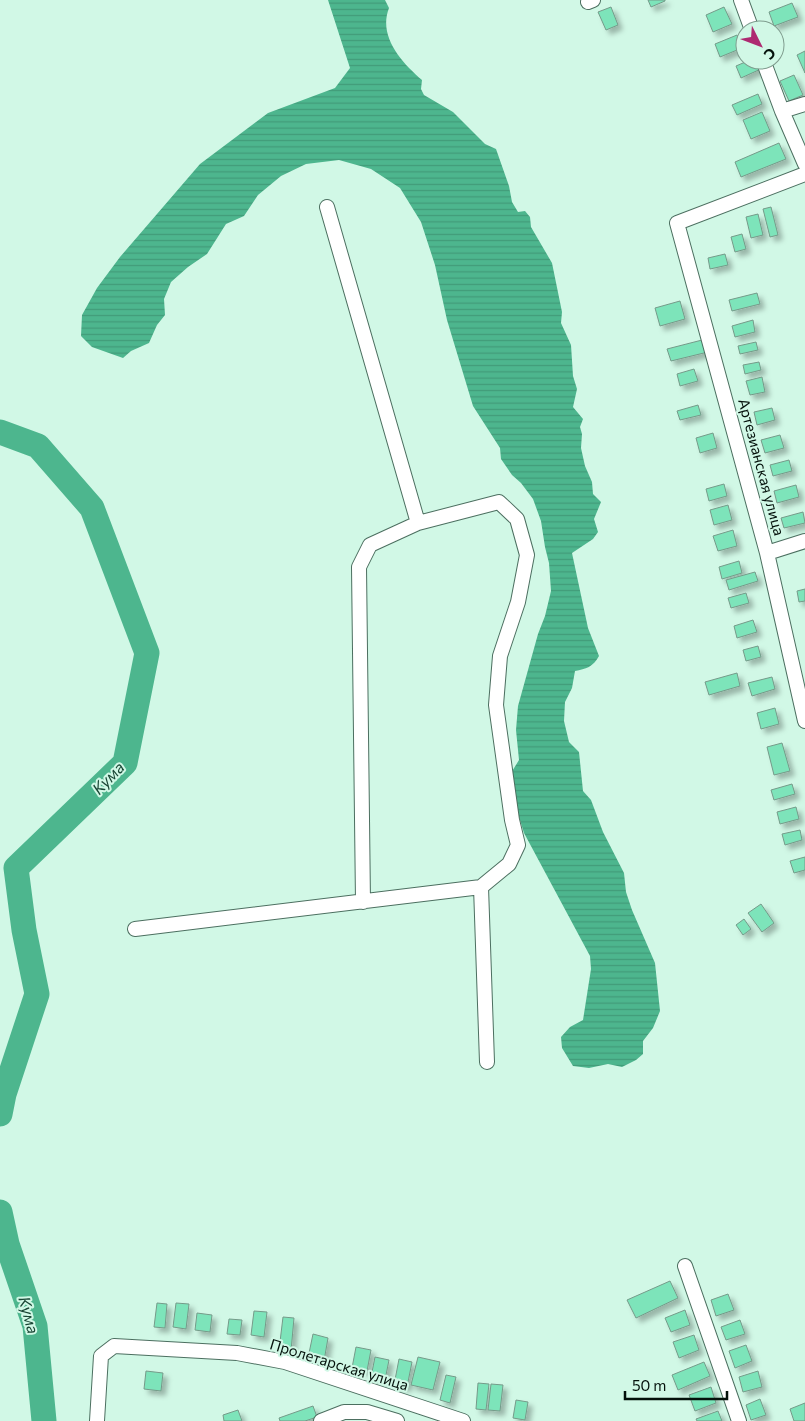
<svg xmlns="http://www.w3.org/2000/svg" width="805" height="1421" font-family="Commissioner,sans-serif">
<defs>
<pattern id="water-rules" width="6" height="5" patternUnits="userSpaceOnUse" patternTransform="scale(1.25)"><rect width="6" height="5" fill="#4db68e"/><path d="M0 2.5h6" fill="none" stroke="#429b79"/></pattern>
<filter id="shadow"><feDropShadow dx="4.5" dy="4.5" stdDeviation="2.5" flood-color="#0004"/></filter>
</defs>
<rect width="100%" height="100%" fill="#d1f8e6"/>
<path fill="url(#water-rules)" d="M328,0H385L389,8C378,36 401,62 422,80L421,89L424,95L453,112L485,144L496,149L509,186L512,202L518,212L525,211L530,217L531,227L552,263L562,312L561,323L571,345L573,376L577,389L573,407L583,419L580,427L582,434L581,448L585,466L592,482L593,494L601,502L594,519L598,532L593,539L572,553L588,628L599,656C593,667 586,669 575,671L572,688L565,702L564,721L569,742L579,752L583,791L591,800L603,832L624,873L626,892L632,910L655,963L660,1011L653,1028L643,1041V1054L636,1060L622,1067L608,1064L589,1068L573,1066L562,1048L561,1037L570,1027L583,1020L591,969L590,956L524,833L514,801L511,773L519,760L516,730L518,706L538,634L545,616L551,591L549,563L545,547L541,521L533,499L521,483L512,475L501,459L500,448L473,406L447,320L435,265L421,222L400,188L371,169L339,160L306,164L281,176L258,195L244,216L226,224L207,254L188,267L171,282L164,299L165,315L157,325L149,343L131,351L123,358L92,347L81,336L82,315L97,288L120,257L200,164L268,113L335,88L350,68Z"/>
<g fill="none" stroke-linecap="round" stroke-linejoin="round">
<path stroke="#4db68e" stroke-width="25" d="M0,432L38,446L92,508L147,653L125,763L16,868L24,930L37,994L4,1094L0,1114
M0,1212L7,1244L35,1326L44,1421"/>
</g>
<path fill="#7de4ba" stroke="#759a89" filter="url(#shadow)" d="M648,0H665V1L651,7Z
M792,3L798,17L774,26L769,12Z
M611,7L618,25L606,30L598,12Z
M724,7L732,24L713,32L706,15Z
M737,35L742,48L720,57L715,44Z
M805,51V73L797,55Z
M750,60H760L763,68L741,78L736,66Z
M794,75L803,95L789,101L780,81Z
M758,94L762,104L737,115L732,105Z
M762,112L770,131L751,139L743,120Z
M779,143L786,159L741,177L735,162Z
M771,207L778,235L770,237L763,209Z
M758,214L763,235L751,238L746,217Z
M742,234L746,249L735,252L731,237Z
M725,254L728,265L710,269L708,258Z
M757,293L760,304L732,311L729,300Z
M680,301L685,319L660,326L655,308Z
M753,320L755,332L735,337L732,326Z
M706,339L708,352L671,361L667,349Z
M756,342L758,350L740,354L738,346Z
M759,362L761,370L745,374L743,365Z
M694,369L698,381L680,386L677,374Z
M762,377L765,392L750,395L746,381Z
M698,405L701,415L680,420L677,411Z
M772,408L775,420L757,425L754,412Z
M713,433L717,448L700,453L696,438Z
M780,435L784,448L765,453L761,440Z
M789,460L792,471L773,476L770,465Z
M724,484L727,496L709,501L706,489Z
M796,485L799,497L777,503L774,491Z
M728,505L732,520L714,525L710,510Z
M803,512L805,523L784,528L781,518Z
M733,530L737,546L718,551L713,536Z
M739,561L742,573L722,579L719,567Z
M755,572L758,581L729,590L726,580Z
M805,589V601L799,602L797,591Z
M746,593L749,603L731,608L728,598Z
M753,620L757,632L737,638L734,626Z
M758,646L761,657L746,661L743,650Z
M737,673L740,686L709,695L705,682Z
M772,677L775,689L752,696L748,683Z
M775,708L779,724L761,729L757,713Z
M782,743L790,771L774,775L767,747Z
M792,784L795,794L774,800L771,790Z
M796,807L799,819L780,824L777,812Z
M800,830L802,840L785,845L782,834Z
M805,857V870L794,873L790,861Z
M761,904L774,923L762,932L748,913Z
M744,919L751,929L743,935L736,925Z
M670,1281L678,1298L636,1318L627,1300Z
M728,1294L734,1310L716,1316L711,1300Z
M157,1303L167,1304L165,1328L154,1327Z
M176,1303L189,1304L186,1329L173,1327Z
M685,1310L690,1325L671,1332L665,1318Z
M254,1311L267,1312L264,1337L251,1335Z
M197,1313L212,1315L210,1332L195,1330Z
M283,1317L294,1318L291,1351L279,1350Z
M229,1319L242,1320L240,1335L227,1334Z
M740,1320L745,1334L726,1340L721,1327Z
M313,1334L328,1338L324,1361L308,1358Z
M694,1335L699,1350L679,1358L673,1342Z
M746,1345L752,1361L735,1368L729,1351Z
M356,1347L371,1350L367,1371L352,1368Z
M375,1357L389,1360L385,1380L371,1377Z
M418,1357L440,1362L433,1390L411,1385Z
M399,1359L412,1362L407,1387L394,1385Z
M704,1362L710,1376L678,1390L672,1375Z
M146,1371L163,1373L161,1391L144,1389Z
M758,1371L762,1387L743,1392L739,1377Z
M446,1375L456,1377L450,1403L440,1400Z
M478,1383L489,1384L486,1410L476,1409Z
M491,1384L503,1385L500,1411L488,1410Z
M711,1387L716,1403L695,1411L689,1395Z
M760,1399L766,1415L751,1420L746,1405Z
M516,1400L528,1402L525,1420L513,1418Z
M805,1403V1421H794L790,1409Z
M313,1406L317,1417L305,1421H280L279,1418Z
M238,1410L242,1421H224L223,1415Z
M718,1411L722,1421H697L696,1419Z"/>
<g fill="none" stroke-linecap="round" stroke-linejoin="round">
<g stroke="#4c6f60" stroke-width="16">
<path id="minor" d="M741,0L752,30
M588,2L593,0
M763,60L782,111L805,164
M782,111L805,104
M805,174L677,223L767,553L805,721
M327,207L418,523
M767,553L805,541
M363,902L359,567L370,545L418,523L499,502L517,519L527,555L518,602L500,656L496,705L512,820L518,845L509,864L481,887
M135,929L481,887L487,1062
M685,1266L739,1421
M97,1421L101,1356L114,1346L237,1353L285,1362L463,1421
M321,1421L344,1412H367L397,1421"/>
</g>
<use href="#minor" stroke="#fff" stroke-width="14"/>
</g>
<g text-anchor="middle" stroke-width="4" stroke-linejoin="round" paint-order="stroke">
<g font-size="15" fill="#04110b" stroke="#d1f8e6">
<text transform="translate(761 467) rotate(75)" y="5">Артезианская улица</text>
<text transform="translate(339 1365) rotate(17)" y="5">Пролетарская улица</text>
</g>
<g font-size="16" font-style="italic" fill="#194534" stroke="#d1f8e6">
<text transform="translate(108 778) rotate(-46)" y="6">Кума</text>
<text transform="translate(29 1315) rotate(75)" y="6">Кума</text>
</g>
</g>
<g transform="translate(760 45) rotate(132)"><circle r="24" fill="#d1f8e6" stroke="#7f9c8e"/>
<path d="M0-4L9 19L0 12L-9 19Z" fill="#ae2a71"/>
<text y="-8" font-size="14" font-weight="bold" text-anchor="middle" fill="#04110b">С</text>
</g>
<path d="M625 1391v8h102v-8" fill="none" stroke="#04110b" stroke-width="2.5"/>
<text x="632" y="1391" font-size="15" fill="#04110b" stroke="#d1f8e6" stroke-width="4" paint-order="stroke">50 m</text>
</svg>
